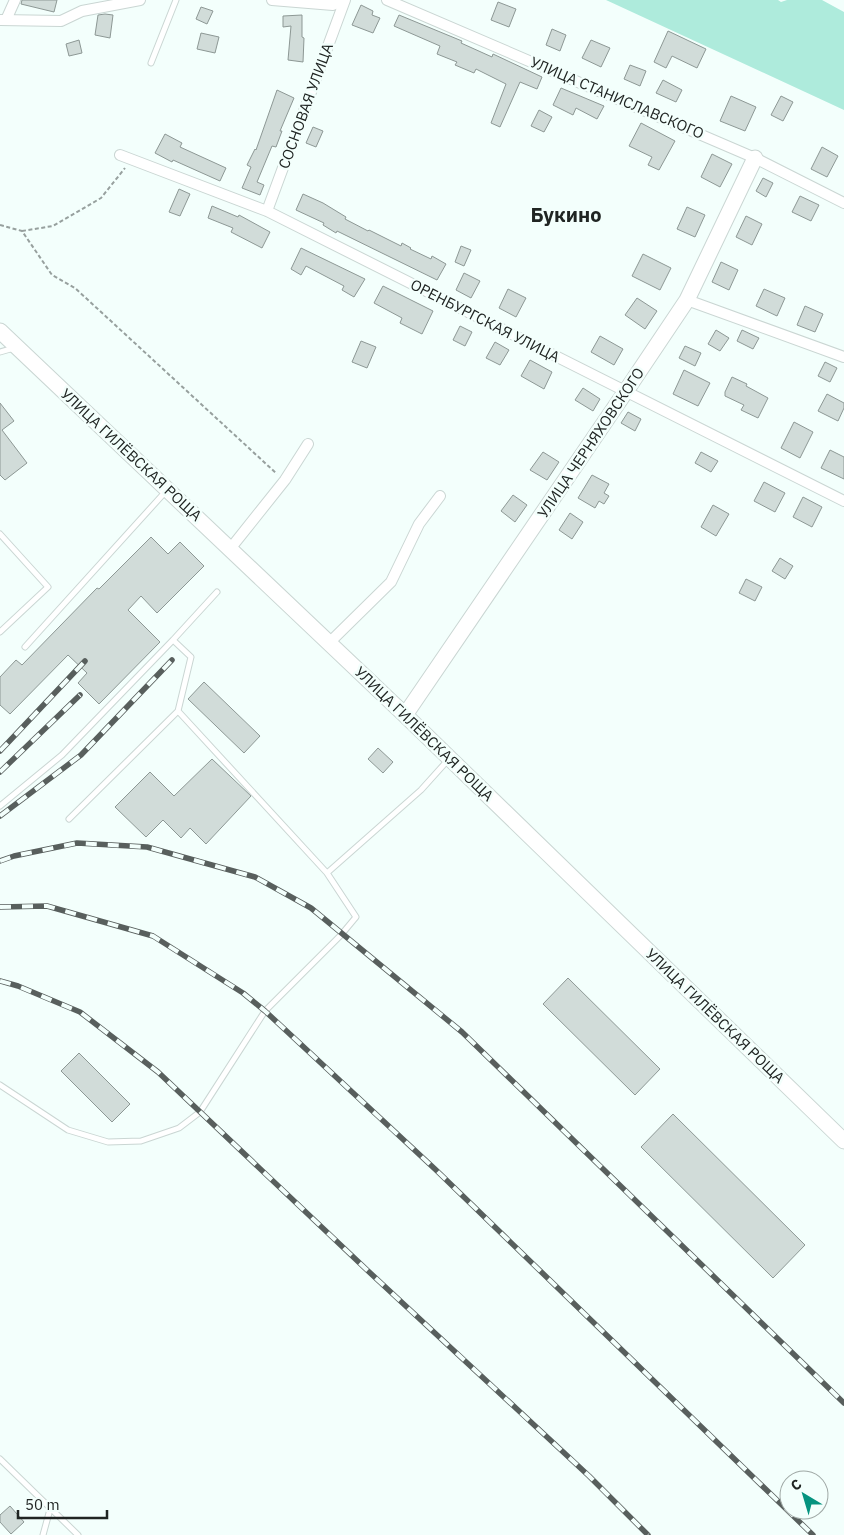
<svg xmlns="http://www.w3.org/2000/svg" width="844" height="1535" font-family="'IBM Plex Sans',sans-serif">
<rect width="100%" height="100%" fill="#f3fffc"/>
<path fill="#aeebdc" d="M606,0H778L781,2L787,0H822L844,12V110Z"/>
<path fill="#d1dcd9" stroke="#8d9895" d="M22,0H57L54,12L21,4Z
M498,2L516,9L509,27L491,20Z
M361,5L373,11L372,15L380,18L373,33L352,25Z
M201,7L213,11L207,24L196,19Z
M105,14L113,15L110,38L95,35L98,15Z
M302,15V37L304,38L303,62L288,60L291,26L283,27V16Z
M399,15L462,41L461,43L492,57L493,54L542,77L537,89L520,82L500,127L491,123L506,84L476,69L474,73L455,65L457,62L437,54L440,46L394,26Z
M552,29L566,35L560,51L546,45Z
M668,31L706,49L697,68L672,56L666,68L654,62Z
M201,33L219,37L215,53L197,49Z
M79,40L82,53L69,56L66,44Z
M591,40L610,48L601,67L582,58Z
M630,65L646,71L640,86L624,79Z
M663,80L682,90L676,102L656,93Z
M561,88L604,106L597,119L576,108L573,115L553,105Z
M277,90L294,98L280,131H282L276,147L272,146L257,182L264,185L260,195L242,188L251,167L247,165L255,149L256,150Z
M731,96L756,107L745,131L720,121Z
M781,96L793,102L783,121L771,115Z
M539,110L552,117L544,132L531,126Z
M641,123L675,141L659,170L648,165L652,157L629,146Z
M313,127L323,131L316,147L306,143Z
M165,134L182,143L180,147L226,168L220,181L173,160L172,162L155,153Z
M822,147L838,156L827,177L811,169Z
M712,154L732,164L720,187L701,177Z
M763,178L773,183L766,197L756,191Z
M179,189L190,194L180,216L169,212Z
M303,194L323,203L346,217L345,219L368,231L369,230L401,246L402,243L411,248L410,249L431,259L432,256L446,264L437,280L337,231L336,233L323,225L324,223L296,210Z
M800,196L819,205L811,221L792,212Z
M212,206L238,217L239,215L270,232L262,248L231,232L233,228L208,218Z
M687,207L705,215L695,237L677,229Z
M746,216L762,224L752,245L736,237Z
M461,246L471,250L464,266L455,262Z
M301,248L365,279L354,297L342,290L344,286L306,266L301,275L291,269Z
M643,254L671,268L660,290L632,276Z
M721,262L738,270L729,290L712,282Z
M464,273L480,281L471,298L456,290Z
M383,286L433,311L422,334L400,323L402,318L374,303Z
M508,289L526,298L516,317L499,308Z
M764,289L785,298L777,316L756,306Z
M637,298L657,311L645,329L625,315Z
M805,306L823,314L815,332L797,325Z
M460,326L472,332L465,346L453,340Z
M716,330L729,338L720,351L708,344Z
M742,330L759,338L753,349L737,341Z
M600,336L623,349L614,365L591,352Z
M361,341L376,347L367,368L352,362Z
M495,342L509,350L500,365L486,358Z
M685,346L701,353L695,366L679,358Z
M530,360L552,372L544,389L521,376Z
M825,362L837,368L830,382L818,376Z
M684,370L710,383L698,406L673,394Z
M732,377L747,384L746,386L768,398L758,418L741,410L744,405L725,396V392Z
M583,388L600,399L593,411L575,400Z
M827,394L844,403V408L838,421L818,411Z
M0,403L14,421L2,430L27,463L5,480L0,475Z
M628,412L641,419L635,431L621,423Z
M794,422L813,432L800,458L781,448Z
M830,450L844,457V479L821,468Z
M543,452L559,462L547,480L530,470Z
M701,452L718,461L711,472L695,463Z
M592,475L609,484L604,493L609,496L604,504L599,501L595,508L578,498Z
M764,482L785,493L775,512L754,501Z
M513,495L527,505L515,522L501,511Z
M803,497L822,507L812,527L793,517Z
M713,505L729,514L716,536L701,527Z
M570,513L583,522L572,539L559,530Z
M151,537L168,554L180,542L204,566L157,613L141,596L128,610L160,642L99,704L78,683L87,673L68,655L10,714L0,705V677L16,660L22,665L97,588L99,589Z
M780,558L793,566L785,579L772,571Z
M746,579L762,587L755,601L739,593Z
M204,682L260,736L244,753L188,699Z
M378,748L393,762L383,773L368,759Z
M212,759L251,796L206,844L190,828L181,838L163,820L146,837L115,807L150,772L174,796Z
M568,978L660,1069L635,1095L543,1004Z
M79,1053L130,1104L112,1122L61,1071Z
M673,1114L805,1245L773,1278L641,1147Z
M10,1506L24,1522L11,1534L0,1522V1515Z"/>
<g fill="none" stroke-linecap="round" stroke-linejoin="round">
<g stroke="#cad6d3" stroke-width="7">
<path id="lane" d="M151,63L176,0
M0,352L14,348
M0,534L48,587L0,632
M173,640L217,592
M25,647L167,490
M0,806L62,755L173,640L191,657L178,711
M69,819L178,711L327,873
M0,1085L68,1130L108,1142L141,1141L179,1128L200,1112L265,1011L341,935L356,917L327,873L421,790L448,760
M0,1459L78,1535
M43,1535L49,1513"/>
</g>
<g stroke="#cad6d3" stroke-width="12">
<path id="street" d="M272,0L333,5L342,0
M387,0L755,158L844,203
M0,20L61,21L82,11L140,0
M6,20L15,0
M120,155L267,211L844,501
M267,211L345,0
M687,300L844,357
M230,549L285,480L308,444
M329,643L391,582L419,524L440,496"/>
</g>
<g stroke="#cad6d3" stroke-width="17">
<path id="secondary" d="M0,331L405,715L844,1141
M405,715L626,391L687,300L755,158"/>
</g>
<path stroke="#97a09e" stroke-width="2" stroke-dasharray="4 2.5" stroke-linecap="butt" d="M0,225L22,231L52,275L75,288L277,474
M22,231L53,226L101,198L125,168"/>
<use href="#lane" stroke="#fff" stroke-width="5"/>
<use href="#street" stroke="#fff" stroke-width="10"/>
<use href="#secondary" stroke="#fff" stroke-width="15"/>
<g stroke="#585f5d" stroke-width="5.5">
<path id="rail" d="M0,751L85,661
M0,772L80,695
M0,816L81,755L172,660
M0,861L14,856L77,843L147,847L255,877L311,908L462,1032L844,1403
M0,907L47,906L153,936L243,993L265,1011L436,1170L813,1535
M0,981L18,986L80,1012L158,1072L367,1270L589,1476L648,1535"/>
</g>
<use href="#rail" stroke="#f3fffc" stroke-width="4" stroke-dasharray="11" stroke-linecap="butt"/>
</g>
<g text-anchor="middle" stroke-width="5" stroke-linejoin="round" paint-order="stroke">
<g font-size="15" fill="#202523" stroke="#f3fffc">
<text transform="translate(617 98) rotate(23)" y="5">УЛИЦА СТАНИСЛАВСКОГО</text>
<text transform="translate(306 106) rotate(-70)" y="5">СОСНОВАЯ УЛИЦА</text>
<text transform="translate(485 321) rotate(27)" y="5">ОРЕНБУРГСКАЯ УЛИЦА</text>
<text transform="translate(591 443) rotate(-56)" y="5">УЛИЦА ЧЕРНЯХОВСКОГО</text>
<text transform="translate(131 455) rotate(43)" y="5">УЛИЦА ГИЛЁВСКАЯ РОЩА</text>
<text transform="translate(424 734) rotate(44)" y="5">УЛИЦА ГИЛЁВСКАЯ РОЩА</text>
<text transform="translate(715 1016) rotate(44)" y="5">УЛИЦА ГИЛЁВСКАЯ РОЩА</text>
</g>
<g font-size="20" font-weight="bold" fill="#202523" stroke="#f3fffc">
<text x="566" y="222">Букино</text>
</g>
</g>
<g transform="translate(804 1495) rotate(322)"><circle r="24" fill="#f3fffc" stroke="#9fa8a5"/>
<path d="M0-4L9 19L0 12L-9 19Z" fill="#05937f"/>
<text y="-8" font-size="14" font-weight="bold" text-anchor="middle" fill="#202523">С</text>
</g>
<path d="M18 1510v8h89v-8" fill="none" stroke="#202523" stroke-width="2.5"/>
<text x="25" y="1510" font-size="15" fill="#202523" stroke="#f3fffc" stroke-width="4" paint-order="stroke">50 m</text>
</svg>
